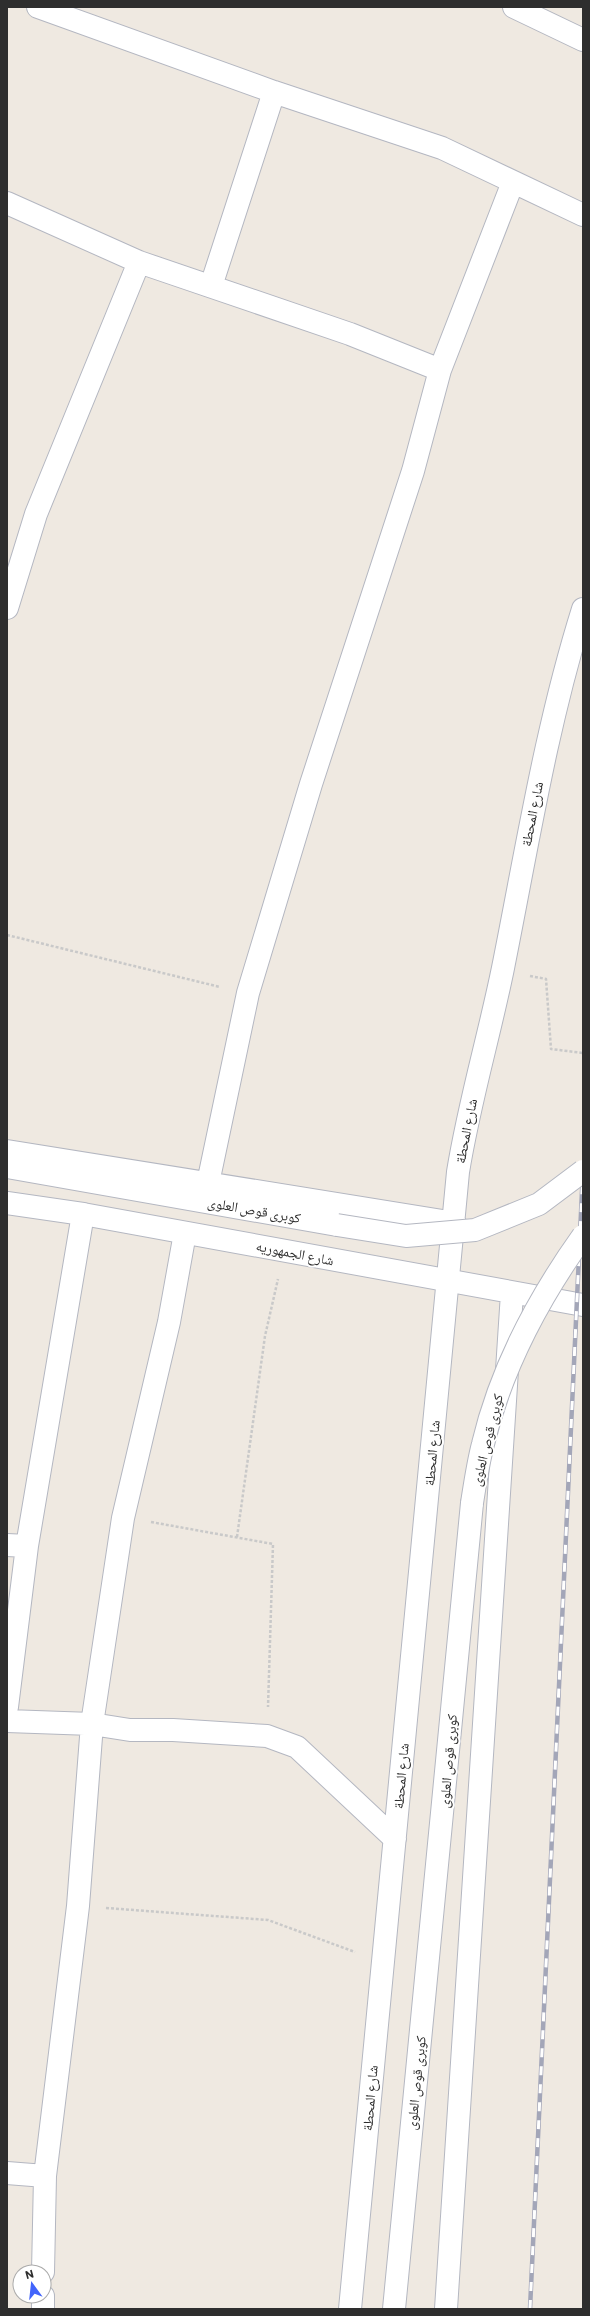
<svg xmlns="http://www.w3.org/2000/svg" width="590" height="2316" font-family="Commissioner,'Noto Naskh Arabic',sans-serif">
<rect width="100%" height="100%" fill="#efe9e1"/>
<g fill="none" stroke-linecap="round" stroke-linejoin="round">
<g stroke="#b4b7c1" stroke-width="24">
<path id="street" d="M38,7L274,92L442,148L583,215
M514,7L583,40
M7,203L139,262L350,334L440,370
M211,286L274,92
M7,608L36,514L139,262
M7,1151L455,1223
M208,1183L248,993L311,784L413,471L440,370L513,182
M7,1545L27,1546
M7,1707L27,1546L83,1214
M7,1721L92,1724L130,1730H173L267,1736L297,1747L395,1839
M7,2173L45,2176
M43,2272L45,2176L78,1906L92,1724L123,1518L169,1322L185,1233
M43,2309V2296
M350,2309L458,1172C469,1103 489,1037 503,968C527,848 546,727 583,609"/>
</g>
<g stroke="#b4b7c1" stroke-width="24">
<path id="secondary" d="M7,1167L337,1225
M7,1203L83,1214L583,1305
M394,2309L472,1503
M446,2309L512,1293"/>
</g>
<path stroke="#c9c9c9" stroke-width="2.5" stroke-dasharray="3 2" stroke-linecap="butt" d="M7,935L220,987
M530,976L546,979L551,1049L583,1053
M151,1522L273,1544L268,1707
M237,1537L265,1336L278,1279
M106,1908L268,1920L355,1952"/>
<use href="#street" stroke="#fff" stroke-width="22"/>
<use href="#secondary" stroke="#fff" stroke-width="22"/>
<g stroke="#a3a6b8" stroke-width="4.5">
<path id="rail" d="M530,2309L583,1170"/>
</g>
<use href="#rail" stroke="#fff" stroke-width="3" stroke-dasharray="9" stroke-linecap="butt"/>
<g stroke="#b4b7c1" stroke-width="24" stroke-linecap="butt">
<path id="secondary-bridge" d="M337,1225L406,1236L475,1230L539,1204L583,1171
M472,1503C475,1484 478,1463 483,1444C501,1368 538,1299 583,1236"/>
</g>
<use href="#secondary-bridge" stroke="#fff" stroke-width="22"/>
</g>
<g text-anchor="middle" stroke-width="4" stroke-linejoin="round" paint-order="stroke">
<g font-size="14" fill="#2e2e2e" stroke="#fff">
<text transform="translate(532 814) rotate(-79)" y="5">شارع المحطة</text>
<text transform="translate(466 1131) rotate(-79)" y="5">شارع المحطة</text>
<text transform="translate(254 1210) rotate(10)" y="5">كوبرى قوص العلوى</text>
<text transform="translate(295 1253) rotate(11)" y="5">شارع الجمهوريه</text>
<text transform="translate(487 1440) rotate(-76)" y="5">كوبرى قوص العلوى</text>
<text transform="translate(432 1453) rotate(-85)" y="5">شارع المحطة</text>
<text transform="translate(448 1761) rotate(-85)" y="5">كوبرى قوص العلوى</text>
<text transform="translate(401 1776) rotate(-85)" y="5">شارع المحطة</text>
<text transform="translate(416 2083) rotate(-84)" y="5">كوبرى قوص العلوى</text>
<text transform="translate(370 2098) rotate(-85)" y="5">شارع المحطة</text>
</g>
</g>
<rect width="590" height="2316" fill="none" stroke="#2e2e2e" stroke-width="16"/>
<g transform="translate(32 2284) rotate(345)"><circle r="19" fill="#ffffff" stroke="#ababab"/>
<path d="M0-3L7 15L0 10L-7 15Z" fill="#4264fb"/>
<text y="-6" font-size="11" font-weight="bold" text-anchor="middle" fill="#2e2e2e">N</text>
</g>
</svg>
